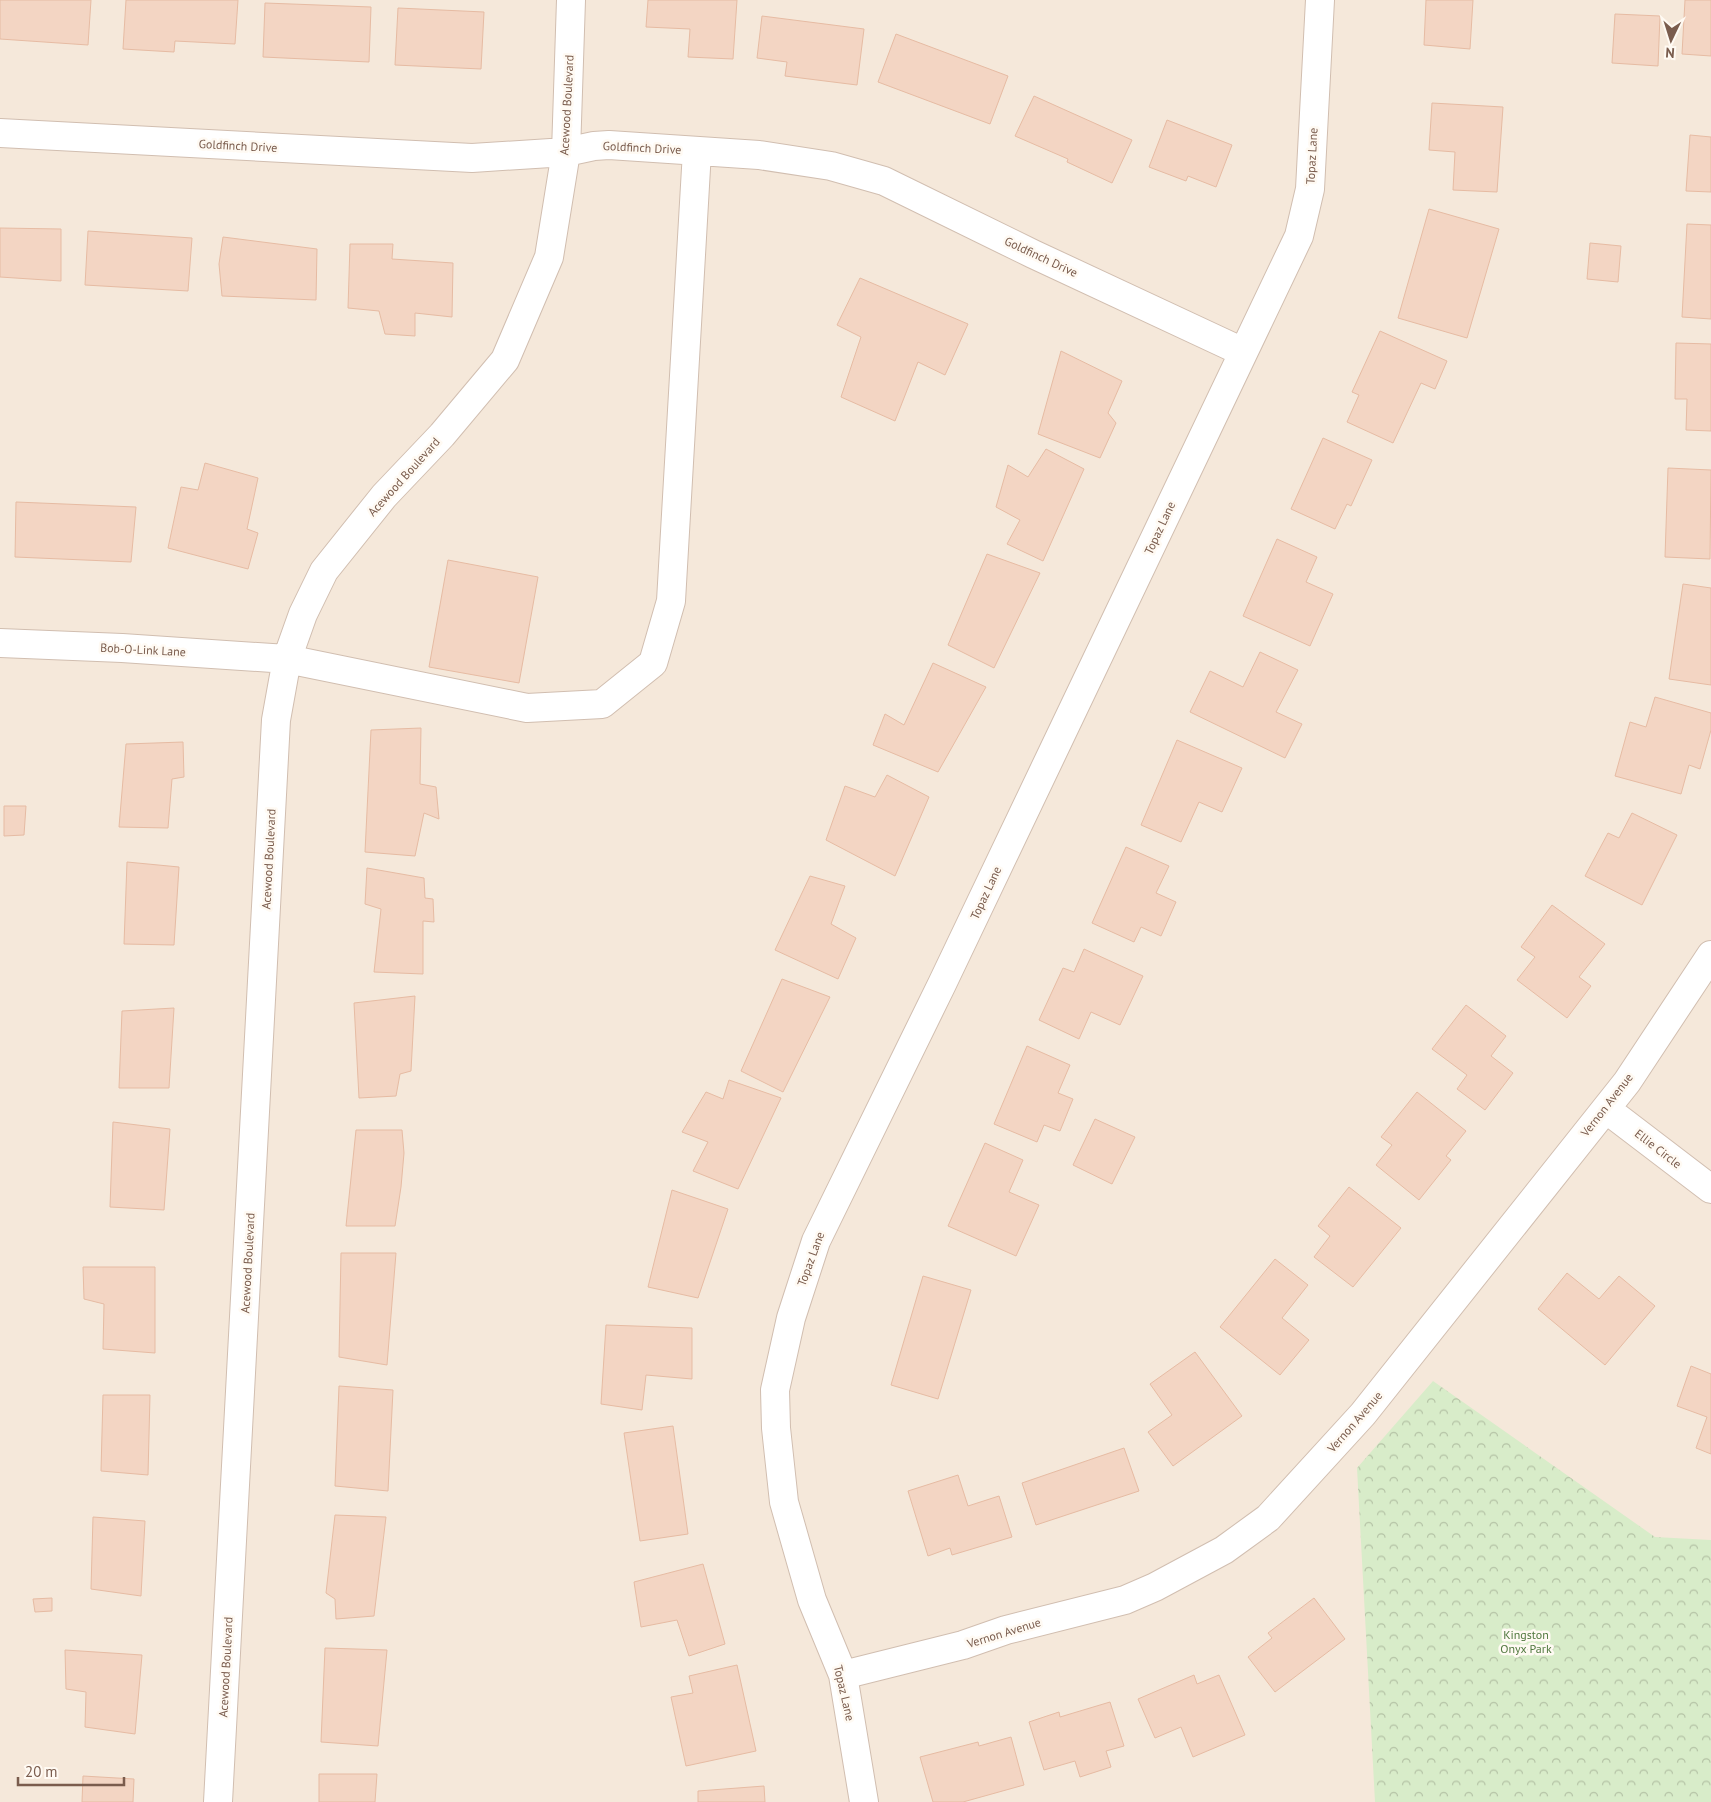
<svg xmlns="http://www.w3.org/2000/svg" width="1711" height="1802" font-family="'PT Sans',sans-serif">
<defs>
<pattern id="park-crowns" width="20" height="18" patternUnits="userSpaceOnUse" patternTransform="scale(1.25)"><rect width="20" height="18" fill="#d8ecc9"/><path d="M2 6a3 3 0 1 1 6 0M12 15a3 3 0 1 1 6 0" fill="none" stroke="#b4c2a5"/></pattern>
</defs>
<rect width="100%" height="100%" fill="#fdf6ec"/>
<path fill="#f5e8da" d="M0,0H1711V1802H0Z"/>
<path fill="url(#park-crowns)" d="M1433,1381L1655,1537L1711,1540V1802H1375L1357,1468Z"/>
<path fill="#f3d5c3" stroke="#e6bba3" d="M0,0H91L88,45L0,39Z
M126,0H238L235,44L175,41L174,52L123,49Z
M648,0H737L733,59L688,57L690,29L646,27Z
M1426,0H1473L1470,49L1424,45Z
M1685,0H1711V56L1682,54Z
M265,3L371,7L369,62L263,57Z
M398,8L484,12L481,69L395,65Z
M1615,14L1660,16L1658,66L1612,63Z
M762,16L864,29L857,85L785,76L787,62L757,58Z
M896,34L1008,76L990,124L878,82Z
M1034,96L1132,140L1112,183L1067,162L1068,159L1015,136Z
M1432,103L1503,107L1497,192L1453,190L1455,152L1429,150Z
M1167,120L1232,145L1216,187L1188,176L1186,181L1149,167Z
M1690,135L1711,137V192L1686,191Z
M1429,209L1499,229L1467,338L1398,318Z
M1687,224L1711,225V319L1682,317Z
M0,228L61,229V281L0,277Z
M88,231L192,238L188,291L85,285Z
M223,237L317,249L316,300L222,296L219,264Z
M1590,243L1621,246L1618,282L1587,279Z
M350,244H393L392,259L453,263L452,317L415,313V336L385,334L379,311L348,308Z
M860,278L968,324L945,375L918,362L895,421L841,397L861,337L837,325Z
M1380,331L1447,361L1435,389L1421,383L1393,443L1347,422L1359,395L1352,392Z
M1676,343L1711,344V431L1686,430L1687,399H1675Z
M1061,351L1122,381L1108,413L1116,423L1100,458L1038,434Z
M1323,438L1372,460L1351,506L1347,504L1335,529L1291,509Z
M1046,449L1084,469L1043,561L1007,544L1020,520L996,507L1008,465L1028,477Z
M205,463L258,478L247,529L258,533L248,569L168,548L181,487L198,490Z
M1668,468L1711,470L1710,559L1665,557Z
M16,502L136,507L131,562L15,557Z
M1277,539L1317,557L1306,582L1333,594L1310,646L1243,616Z
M987,554L1040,573L994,668L948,645Z
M448,560L538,577L519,683L429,667Z
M1683,584L1711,588V685L1669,679Z
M1260,652L1298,670L1276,712L1302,724L1285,758L1190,712L1210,671L1243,687Z
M933,663L986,687L938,772L873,745L885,714L904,725Z
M1655,697L1711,713V730L1700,769L1689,765L1681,794L1615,776L1630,722L1646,727Z
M421,728L420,784L436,787L439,819L424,813L415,856L365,852L371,730Z
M1177,740L1242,768L1222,812L1199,802L1181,842L1141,825Z
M183,742L184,777L172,779L168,828L119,827L126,744Z
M887,775L929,797L895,876L826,840L845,786L875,797Z
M4,806H26L24,835L4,836Z
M1632,813L1677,835L1642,905L1585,876L1608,833L1619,838Z
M1126,847L1169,866L1156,893L1176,902L1161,936L1141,927L1134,942L1092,923Z
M127,862L179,867L174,945L124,944Z
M367,868L424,878L425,898L433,899L434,922L423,921V974L374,972L381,909L365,904Z
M810,876L845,886L831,924L856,938L838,979L775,950Z
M1552,905L1605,944L1579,977L1591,986L1567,1018L1517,980L1535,957L1521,947Z
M1084,949L1143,976L1120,1025L1091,1012L1079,1039L1039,1020L1063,968L1074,972Z
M782,979L830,997L783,1092L741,1071Z
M415,996L411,1071L400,1074L396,1096L359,1098L354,1003Z
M1466,1005L1506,1036L1491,1056L1513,1073L1485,1110L1457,1089L1467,1075L1432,1049Z
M174,1008L169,1088H119L122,1011Z
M1027,1046L1070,1065L1058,1093L1073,1099L1060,1131L1044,1125L1037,1142L994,1124Z
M729,1080L781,1098L738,1189L693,1171L708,1142L682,1132L706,1092L723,1099Z
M1417,1092L1466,1131L1446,1156L1451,1160L1419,1200L1376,1165L1392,1145L1381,1137Z
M1095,1119L1135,1137L1112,1184L1073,1165Z
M113,1122L170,1129L164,1210L110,1207Z
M356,1130H402L404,1153L401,1187L395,1226H346Z
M985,1143L1023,1160L1009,1192L1039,1205L1016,1256L948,1226Z
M1349,1187L1401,1228L1353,1287L1314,1257L1330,1236L1318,1226Z
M672,1190L728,1209L698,1298L648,1287Z
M341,1253H396L387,1365L339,1357Z
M1275,1259L1308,1285L1282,1318L1309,1340L1280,1375L1220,1327Z
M83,1267H155V1353L103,1349L104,1304L84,1299Z
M1567,1273L1599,1299L1619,1276L1655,1306L1605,1365L1538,1309Z
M923,1276L971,1290L938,1399L891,1385Z
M606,1325L692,1328V1379L646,1375L642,1410L601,1404Z
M1195,1352L1242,1416L1173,1466L1148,1432L1172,1415L1150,1384Z
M1691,1366L1711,1374V1454L1696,1448L1707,1417L1677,1406Z
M339,1386L393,1390L388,1491L335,1486Z
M103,1395H150L148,1475L101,1471Z
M673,1426L688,1534L640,1541L624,1433Z
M1124,1448L1139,1491L1036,1525L1022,1483Z
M958,1475L968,1506L999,1496L1012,1537L952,1555L950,1548L928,1556L908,1491Z
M335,1515L386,1517L374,1616L336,1619L335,1599L326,1593Z
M93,1517L145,1521L141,1596L91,1589Z
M703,1564L725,1644L689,1656L677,1620L641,1627L634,1582Z
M52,1598V1611L35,1612L33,1599Z
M1314,1598L1345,1639L1275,1692L1248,1657L1272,1638L1268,1633Z
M325,1648L387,1650L378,1746L321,1742Z
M65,1650L142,1655L135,1734L85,1727L86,1692L66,1689Z
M737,1665L756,1751L686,1766L671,1697L693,1693L689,1676Z
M1194,1675L1197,1684L1219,1675L1245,1735L1193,1757L1181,1727L1155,1738L1138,1699Z
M1110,1702L1124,1746L1106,1751L1111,1767L1080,1777L1075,1761L1044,1770L1029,1722L1059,1712L1060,1717Z
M1011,1737L1024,1785L963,1802H933L920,1757L978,1742L979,1746Z
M319,1774H377L375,1802H319Z
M83,1776L134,1779L133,1802H82Z
M764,1786L765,1802H698V1791Z"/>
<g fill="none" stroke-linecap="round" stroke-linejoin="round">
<g stroke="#d1beb0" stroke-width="30">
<path id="minor" d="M0,133L472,158L566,152L594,146L609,145L759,155L831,166L884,181L1033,254L1243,352
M0,643L122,648L287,659L527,708L602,704L653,663L671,601L697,151
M1606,1109L1711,1189
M843,1675L963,1645L1006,1630L1125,1600L1155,1587L1224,1550L1268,1518L1363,1414L1627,1082L1711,955
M218,1802L276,720L287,659L303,614L324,571L384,496L442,435L505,360L549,257L566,152L571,0
M864,1802L843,1675L812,1600L784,1502L776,1428L775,1390L791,1318L816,1241L942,984L1299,236L1310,189L1320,0"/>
</g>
<use href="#minor" stroke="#fff" stroke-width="28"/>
</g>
<g text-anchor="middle" stroke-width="5" stroke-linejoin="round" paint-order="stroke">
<g font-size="12" fill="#7a5c4d" stroke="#fffaf3">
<text transform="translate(567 105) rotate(-87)" y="4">Acewood Boulevard</text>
<text transform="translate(238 146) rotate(3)" y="4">Goldfinch Drive</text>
<text transform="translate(642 148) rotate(3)" y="4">Goldfinch Drive</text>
<text transform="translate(1312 156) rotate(-87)" y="4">Topaz Lane</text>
<text transform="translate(1041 257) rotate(25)" y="4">Goldfinch Drive</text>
<text transform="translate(404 477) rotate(-48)" y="4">Acewood Boulevard</text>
<text transform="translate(1160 528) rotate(-65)" y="4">Topaz Lane</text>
<text transform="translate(143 650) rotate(3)" y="4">Bob-O-Link Lane</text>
<text transform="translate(269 859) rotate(-87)" y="4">Acewood Boulevard</text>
<text transform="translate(986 893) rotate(-65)" y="4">Topaz Lane</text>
<text transform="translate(1607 1105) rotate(-52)" y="4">Vernon Avenue</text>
<text transform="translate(1658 1149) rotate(38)" y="4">Ellie Circle</text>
<text transform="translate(811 1259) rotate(-70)" y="4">Topaz Lane</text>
<text transform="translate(248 1263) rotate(-87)" y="4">Acewood Boulevard</text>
<text transform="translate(1355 1422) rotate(-49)" y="4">Vernon Avenue</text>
<text transform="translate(1004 1633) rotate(-17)" y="4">Vernon Avenue</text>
<text transform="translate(226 1667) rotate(-87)" y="4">Acewood Boulevard</text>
<text transform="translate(844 1693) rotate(77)" y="4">Topaz Lane</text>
</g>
<g font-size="12" fill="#537a41" stroke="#fffaf3">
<text x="1526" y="1639">Kingston<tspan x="1526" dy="14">Onyx Park</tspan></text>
</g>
</g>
<g transform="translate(1671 40) rotate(184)" stroke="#fffaf3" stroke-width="4" paint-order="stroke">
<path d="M0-4L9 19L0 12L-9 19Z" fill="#7a5c4d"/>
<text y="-8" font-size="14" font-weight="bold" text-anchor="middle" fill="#7a5c4d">N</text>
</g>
<path d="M18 1777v8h106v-8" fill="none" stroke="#7a5c4d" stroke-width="2.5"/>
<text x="25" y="1777" font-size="15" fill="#7a5c4d" stroke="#fffaf3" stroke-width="4" paint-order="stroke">20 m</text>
</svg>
